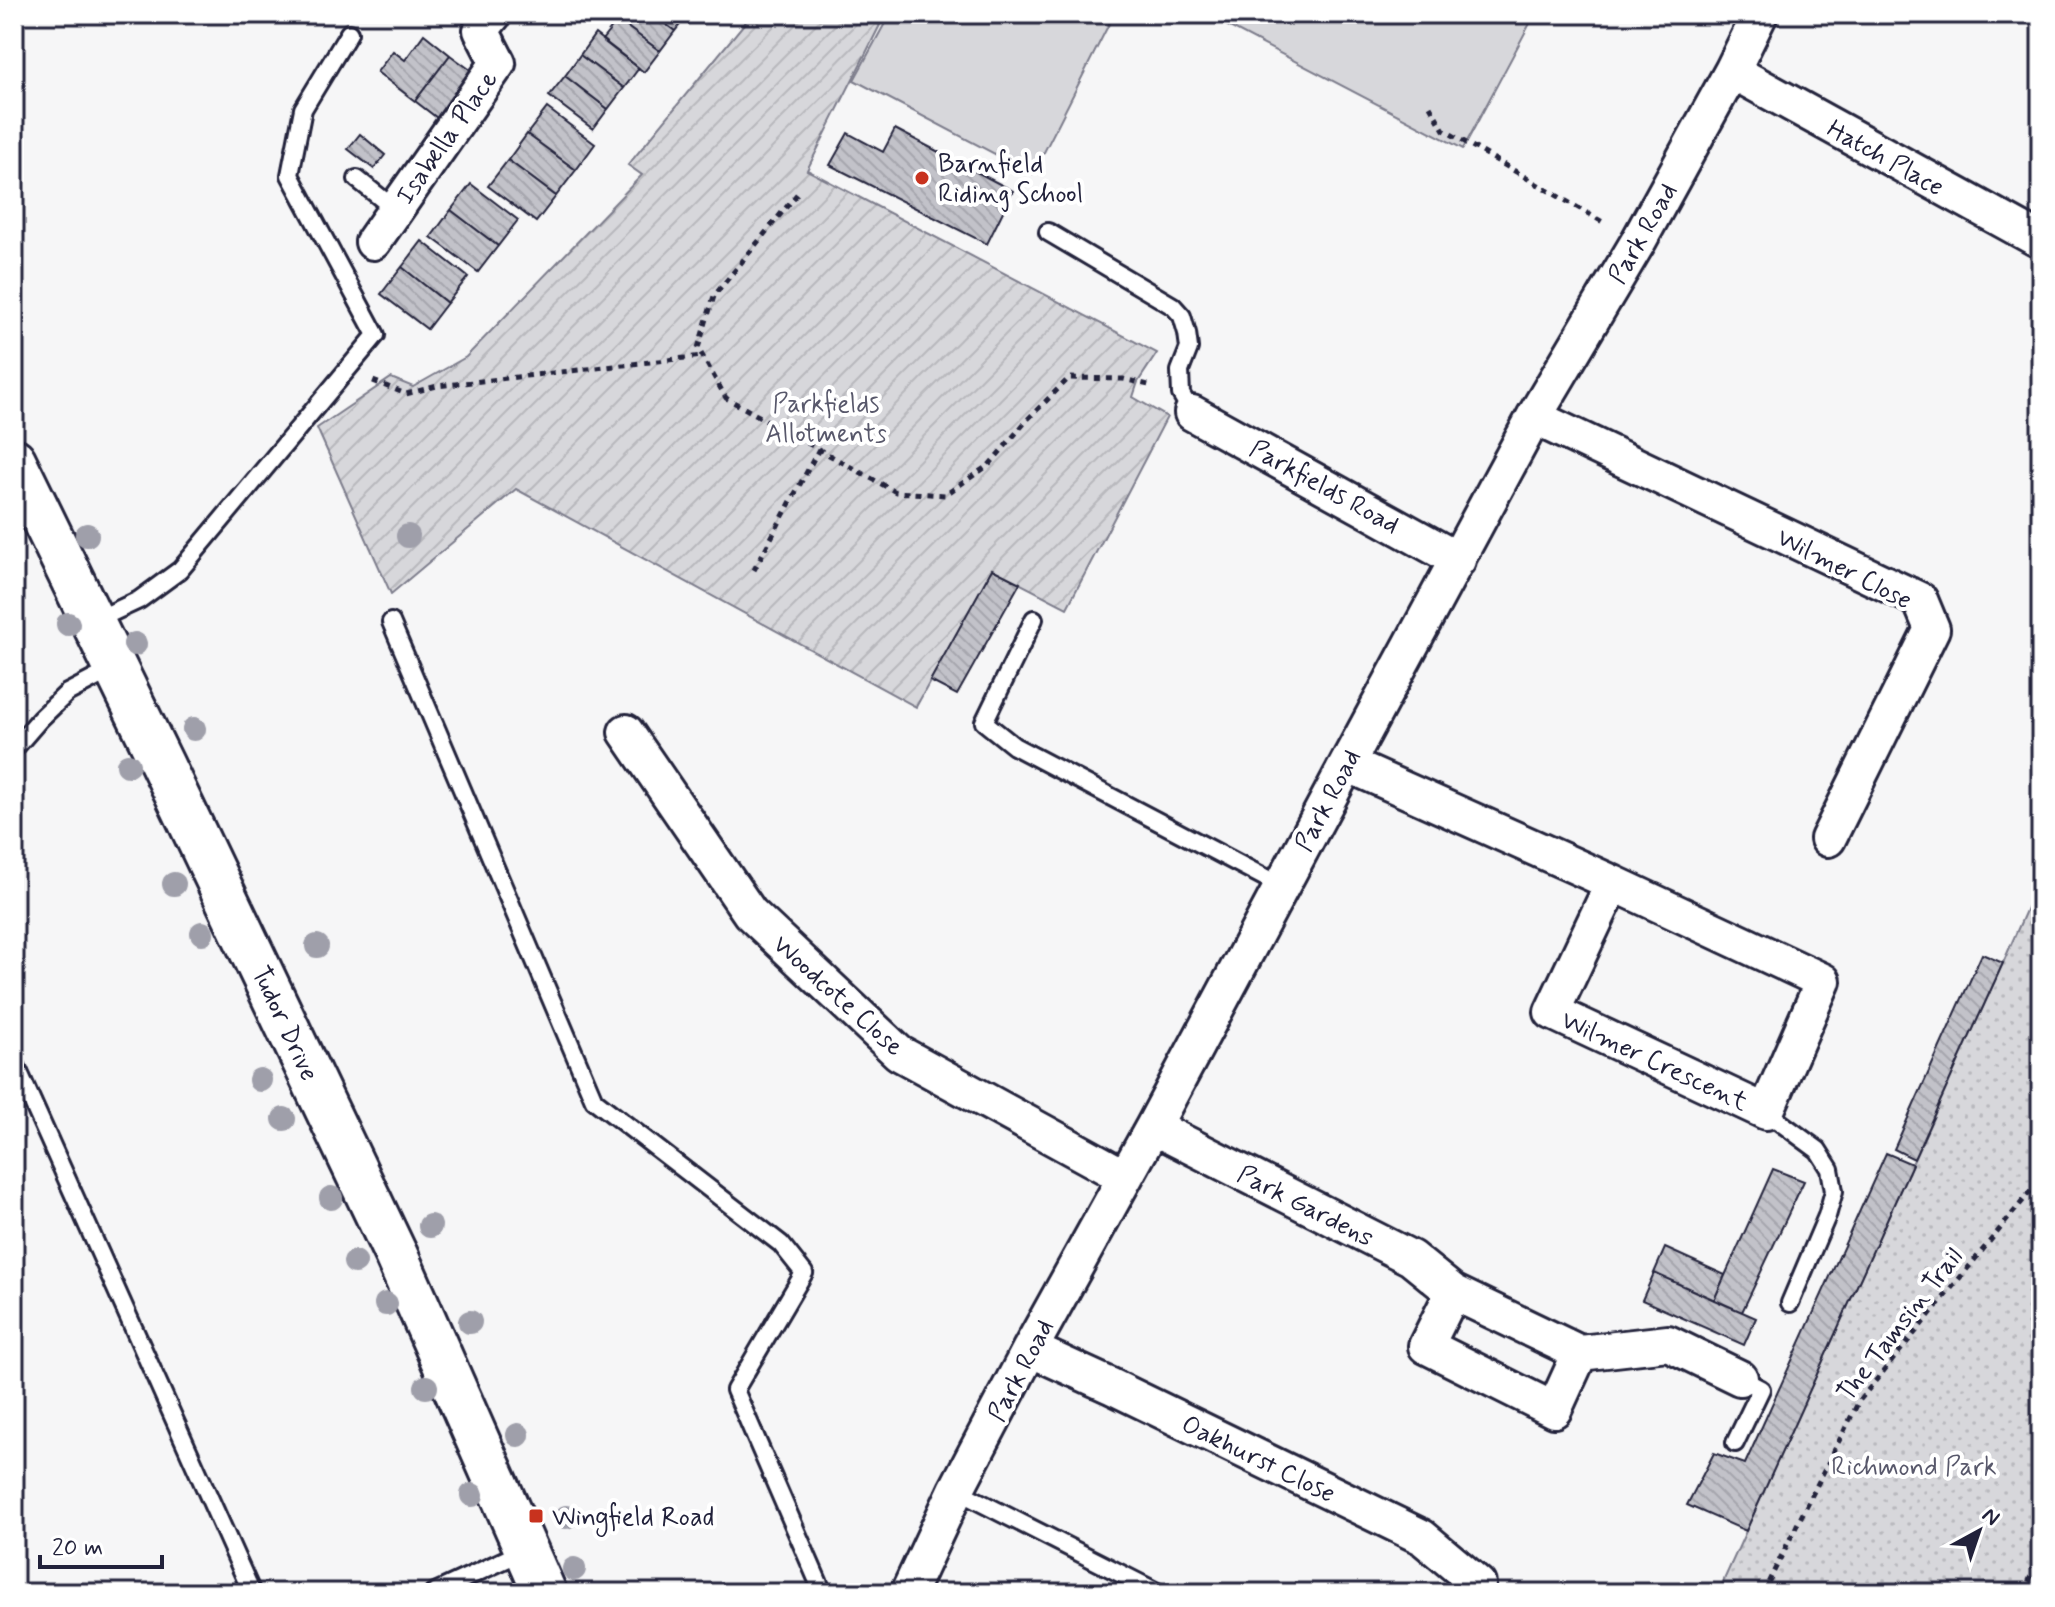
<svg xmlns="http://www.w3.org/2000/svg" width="2055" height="1607" font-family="Mynerve,sans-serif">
<defs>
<pattern id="park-dots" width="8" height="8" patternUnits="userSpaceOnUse" patternTransform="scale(2)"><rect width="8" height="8" fill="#d7d7db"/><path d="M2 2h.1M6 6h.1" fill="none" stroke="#b8b8bd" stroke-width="1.8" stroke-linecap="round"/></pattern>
<pattern id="garden-furrows" width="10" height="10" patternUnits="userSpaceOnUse" patternTransform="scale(2)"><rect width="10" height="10" fill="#d7d7db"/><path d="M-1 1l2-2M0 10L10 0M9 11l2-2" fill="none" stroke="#b8b8bd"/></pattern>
<pattern id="building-back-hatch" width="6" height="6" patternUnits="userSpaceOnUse" patternTransform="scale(2)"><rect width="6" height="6" fill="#c2c2c9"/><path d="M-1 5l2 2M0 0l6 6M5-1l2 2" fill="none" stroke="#a6a6ae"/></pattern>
</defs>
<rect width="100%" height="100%" fill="#f6f6f7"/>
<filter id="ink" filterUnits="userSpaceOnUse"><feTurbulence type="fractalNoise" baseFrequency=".0125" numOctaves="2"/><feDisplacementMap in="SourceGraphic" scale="16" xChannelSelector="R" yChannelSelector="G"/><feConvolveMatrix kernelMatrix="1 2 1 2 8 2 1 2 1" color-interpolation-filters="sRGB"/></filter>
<g filter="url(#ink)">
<path fill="#d7d7db" stroke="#7c7c8b" stroke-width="2" d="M890,14H1114L1033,174L854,80Z
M1205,14H1535L1463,149Z"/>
<path fill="url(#park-dots)" stroke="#7c7c8b" stroke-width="2" d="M2041,876V1593H1718L2003,963Z"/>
<path fill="url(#garden-furrows)" stroke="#7c7c8b" stroke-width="2" d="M752,14H856L880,25L807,170L1157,353L1138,382L1133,397L1167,417L1067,608L992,569L916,707L516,489L391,594L317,428L391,378L413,387L466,357L642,175L628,165Z"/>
<path fill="url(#building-back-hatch)" stroke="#22223b" stroke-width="2" d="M622,14H652L675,31L660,51L618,20Z
M652,14H688L675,31Z
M618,20L660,51L644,72L602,40Z
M424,34L450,55L415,101L377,72L393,51L405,60Z
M595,34L639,68L624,88L580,55Z
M450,55L476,74L441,121L415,101Z
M580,55L624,88L608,109L565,76Z
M565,76L608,109L593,129L549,96Z
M547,108L595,144L576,170L527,134Z
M895,129L1013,191L987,244L830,165L848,133L883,152Z
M360,134L385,155L374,169L348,149Z
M527,134L576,170L556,196L508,160Z
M508,160L556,196L536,222L488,186Z
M471,184L518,220L498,246L451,210Z
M451,210L498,246L478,272L431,237Z
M422,241L468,277L447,303L402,267Z
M402,267L447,303L427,329L381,294Z
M992,569L1020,583L957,695L930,681Z
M1982,954L2003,963L1914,1159L1894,1149Z
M1886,1153L1912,1164L1746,1531L1687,1505L1714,1453L1745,1464Z
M1773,1169L1804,1181L1742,1312L1714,1300Z
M1665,1248L1725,1275L1714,1300L1654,1273Z
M1654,1273L1756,1318L1744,1345L1642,1300Z"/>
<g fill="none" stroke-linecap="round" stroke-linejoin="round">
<g stroke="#22223b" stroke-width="22">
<path id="service" d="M357,179L396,210
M1048,232L1173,306L1182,316L1187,333L1189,348L1180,371L1181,394L1192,413
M1034,619L984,722L1014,746L1281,886
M94,621L139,600L180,570L376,335L290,175L303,109L349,33
M391,622L594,1100L781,1244L804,1273L735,1390L823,1593
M14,749L40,719L67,693L113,669
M14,1061L252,1593
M1766,1112L1818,1150L1830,1169L1834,1191L1827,1216L1790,1303
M1735,1443L1761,1389L1740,1378
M956,1490L1159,1593
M433,1593L526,1550"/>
</g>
<g stroke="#22223b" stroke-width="40">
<path id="minor" d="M1732,71L2041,241
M373,242L498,63L481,30L494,14
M1192,413L1458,560
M1534,417L1920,600L1932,629L1828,839
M626,732L750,913L899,1053L1125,1177
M1347,764L1613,883L1552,1012L1766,1112L1823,981L1613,883
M1153,1127L1411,1258L1453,1292L1580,1353L1668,1343L1740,1378
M1453,1292L1426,1346L1554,1410L1580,1353
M1030,1349L1111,1386L1422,1537L1478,1584
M908,1593L956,1490L1030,1349L1153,1127L1347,764L1534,417L1638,242L1732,71L1760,14"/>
</g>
<g stroke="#22223b" stroke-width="48">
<path id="tertiary" d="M14,460L163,766L396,1255L545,1593"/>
</g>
<path stroke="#22223b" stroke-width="5" stroke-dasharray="6 6" stroke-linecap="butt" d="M1430,106L1444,130L1606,224
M797,194L714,296L698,348L726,398L896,492L945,495L989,465L1028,419L1069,378L1123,379L1153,386
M373,381L406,394L437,386L703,356
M754,570L819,449
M1763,1593L1859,1401L2035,1186L2041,1176
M2024,1593L2041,1551"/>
<use href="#service" stroke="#fff" stroke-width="16"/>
<use href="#minor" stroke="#fff" stroke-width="34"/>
<use href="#tertiary" stroke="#fff" stroke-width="42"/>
</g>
<g fill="#9f9faa">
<circle cx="87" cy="535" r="12"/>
<circle cx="408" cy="536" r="12"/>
<circle cx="68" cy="624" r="12"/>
<circle cx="135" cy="644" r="12"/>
<circle cx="194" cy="729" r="12"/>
<circle cx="128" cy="765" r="12"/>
<circle cx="174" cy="884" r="12"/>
<circle cx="202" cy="933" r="12"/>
<circle cx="317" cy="946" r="12"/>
<circle cx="260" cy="1080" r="12"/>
<circle cx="284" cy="1119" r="12"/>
<circle cx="331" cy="1198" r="12"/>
<circle cx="430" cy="1226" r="12"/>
<circle cx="355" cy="1262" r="12"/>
<circle cx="386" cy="1304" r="12"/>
<circle cx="470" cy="1322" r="12"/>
<circle cx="426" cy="1387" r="12"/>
<circle cx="518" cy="1435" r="12"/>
<circle cx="472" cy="1495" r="12"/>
<circle cx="566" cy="1517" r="12"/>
<circle cx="574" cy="1569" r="12"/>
</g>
</g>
<g fill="#c8321e" stroke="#fff" stroke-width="3">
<circle cx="922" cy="178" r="8"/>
<rect x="528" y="1508" width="16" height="16" rx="4"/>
</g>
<g text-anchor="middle" stroke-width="8" stroke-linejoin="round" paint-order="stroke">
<g font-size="26" fill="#22223b" stroke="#fff">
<text transform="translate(446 137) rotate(-55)" y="9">Isabella Place</text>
<text transform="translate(1886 157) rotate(29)" y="9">Hatch Place</text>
<text transform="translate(1642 233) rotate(-60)" y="9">Park Road</text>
<text transform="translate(1325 486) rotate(29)" y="9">Parkfields Road</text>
<text transform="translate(1845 568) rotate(27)" y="9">Wilmer Close</text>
<text transform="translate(1327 800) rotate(-62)" y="9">Park Road</text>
<text transform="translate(839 995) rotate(42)" y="9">Woodcote Close</text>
<text transform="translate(286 1023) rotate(65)" y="9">Tudor Drive</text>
<text transform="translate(1655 1060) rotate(25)" y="9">Wilmer Crescent</text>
<text transform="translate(1306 1205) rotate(27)" y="9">Park Gardens</text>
<text transform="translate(1899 1324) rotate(-52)" y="9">The Tamsin Trail</text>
<text transform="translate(1020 1370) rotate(-62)" y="9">Park Road</text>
<text transform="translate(1259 1458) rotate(26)" y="9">Oakhurst Close</text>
</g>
<g font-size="26" fill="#22223b" stroke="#fff" text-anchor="start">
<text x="938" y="172">Barnfield<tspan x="938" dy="30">Riding School</tspan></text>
<text x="552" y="1525">Wingfield Road</text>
</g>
<g font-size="26" fill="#58586b" stroke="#fff">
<text x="826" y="412">Parkfields<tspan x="826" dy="30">Allotments</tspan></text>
<text x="1914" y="1475">Richmond Park</text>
</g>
</g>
<rect width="2055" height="1607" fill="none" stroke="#fff" stroke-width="48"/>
<rect x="24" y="24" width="2007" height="1559" fill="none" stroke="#22223b" stroke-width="3" filter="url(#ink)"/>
<g transform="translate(1979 1531) rotate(40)" stroke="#ffffff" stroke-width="6" paint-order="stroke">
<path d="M0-6L14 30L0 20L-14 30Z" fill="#22223b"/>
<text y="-12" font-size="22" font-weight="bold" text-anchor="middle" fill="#22223b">N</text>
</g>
<path d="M40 1555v12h122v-12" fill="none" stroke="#22223b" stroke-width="4"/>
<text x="52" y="1555" font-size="24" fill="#22223b" stroke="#ffffff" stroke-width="6" paint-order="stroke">20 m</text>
</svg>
